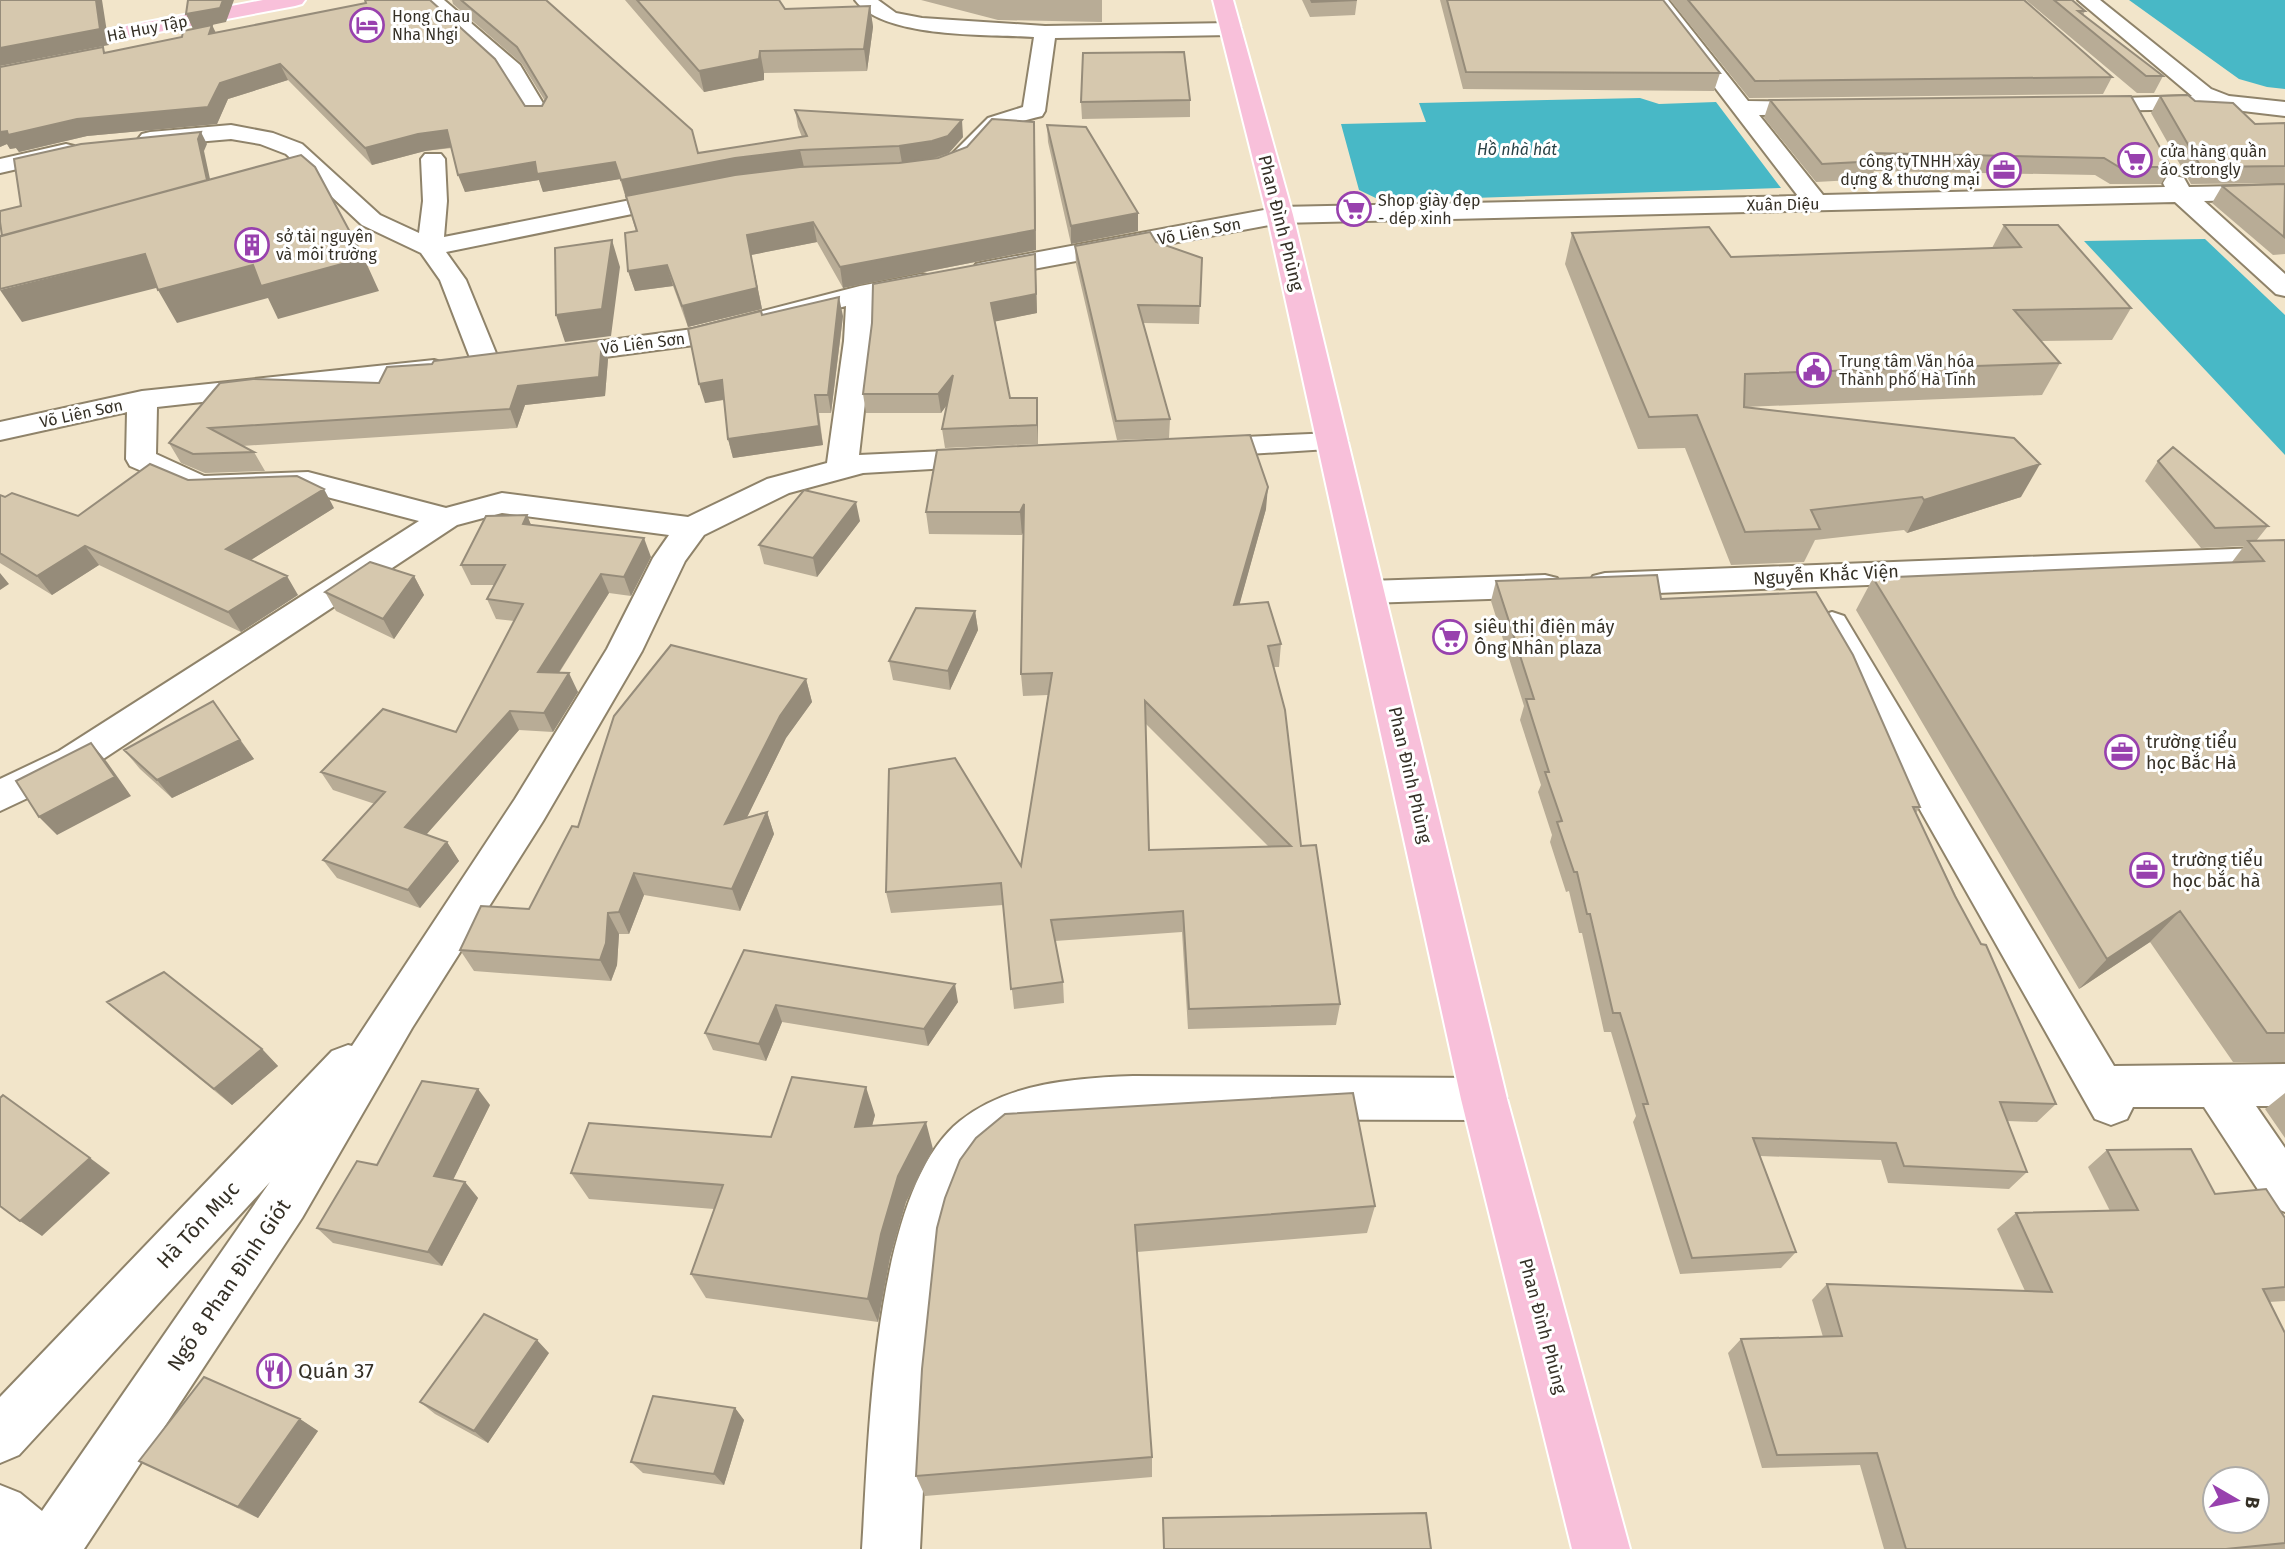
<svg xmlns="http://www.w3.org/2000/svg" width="2285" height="1549" font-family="'Fira Sans',sans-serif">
<rect width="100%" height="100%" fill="#f2e5ca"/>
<path fill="#48b8c6" d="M2129,0H2285V89L2267,87L2239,79Z
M1640,98L1659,104L1716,102L1781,188L1382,201L1359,190L1341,124L1426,122L1419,103Z
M2205,239L2285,315V455L2084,241Z"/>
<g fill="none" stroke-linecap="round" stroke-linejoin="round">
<g stroke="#8f836a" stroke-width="4">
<path id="minor" d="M422,0H444L520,65L550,115L547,120H531L503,74Z
M855,0H878L896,13L922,18L1045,26L1231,23L1238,25L1241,29L1238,33L1231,35L1055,38L1045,111L1042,116C1030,119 1016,122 1005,128C987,138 981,164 957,158L953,153L988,118L1023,107L1034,37C988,34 884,39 855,0Z
M1648,0H1668L1748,101L1828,102L1831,107L1828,112L1820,114L1759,115L1823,195L2165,187L2163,183L2166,178L2175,176L2184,178L2189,187L2285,185V199L2204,201L2285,274V296L2276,294L2175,202L1280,223L985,278L976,276L972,270L976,264L985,262L1280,207L1798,196Z
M2078,0H2100L2211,89L2229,96L2285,102V116L2226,109L2076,111L2073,106L2076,101L2084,99L2192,96Z
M231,125L273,133L302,144L380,215L419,233L423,201L421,159L425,154H441L445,159L447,201L444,237L681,190L690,192L693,197L690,202L681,204L446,252L466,280L500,363L496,369L486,372L476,369L472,363L440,280L421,253L362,225L286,154L260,144L231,139L150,146L142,144L138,139L142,134L150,132Z
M66,144L74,146L78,151L74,156L0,173V159Z
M922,274L931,276L935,282L931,288L873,299L872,341L859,455L989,449L1000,451L1004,458L1000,465L863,473L789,493L704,535L685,561L642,651L543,821L412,1028L302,1218L84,1549H0V1485L20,1493L42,1511L270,1182L19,1455L0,1463V1397L332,1051L348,1045L352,1046L515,799L607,649L653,558L669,535L502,513L457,525L85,771L0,811V779L59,751L419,521L308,492L200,496L130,466L126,459L127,412L0,440V422L142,391L434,360L444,363L448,369L444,375L157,407L156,454L204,476L308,472L446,508L502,493L688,517L767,479L827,463L844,341L846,306L694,345L553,364L543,361L539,355L543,349L693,329L860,286Z
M1333,433L1344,436L1348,442L1344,448L1200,457L1189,455L1185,448L1189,441L1200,439Z
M2285,547V569L1605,595L1593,592L1588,584L1593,576L1605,573Z
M1545,575L1557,578L1562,586L1557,594L1545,597L1368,603L1356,600L1351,592L1356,584L1368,581Z
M1832,612L1844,616L2114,1066L2285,1064V1106H2256L2285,1148V1212L2268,1205L2204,1107H2133L2127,1119L2111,1125L2095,1119L1815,624L1820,616Z
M1133,1076L1484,1078L1500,1084L1507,1099L1500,1114L1484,1120L1108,1119L1036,1129L1013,1138L995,1150L980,1165L964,1187L949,1225L942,1254L928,1392L920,1549H862C869,1442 872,1191 960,1121C1007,1083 1075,1078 1133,1076Z"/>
</g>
<g stroke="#fff" stroke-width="4">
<path id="major" d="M263,0H305L302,4L295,6L0,62V50Z
M1213,0H1233L1293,215L1507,1099L1630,1549H1572L1461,1099L1267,215Z"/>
</g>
<use href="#minor" fill="#fff" fill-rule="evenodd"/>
<use href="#major" fill="#f8c0da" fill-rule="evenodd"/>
</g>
<path fill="#b8ac96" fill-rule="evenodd" d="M452,0H546L698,153L802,137L798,127L795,110L963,137L949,153L936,158L1035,141L1036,250L843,288L817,242L751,255L762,309L688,327L673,286L635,291L628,271L636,231L620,179L543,192L539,180L465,192L452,148L425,151L372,165L288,80L228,99L217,124L87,136L19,152L16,148L10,149L7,144L0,147V67L106,53L182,37L212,25L216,33L525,106H542L545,101L522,64L453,4Z
M625,0H779L785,9L870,6L873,27L867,71L764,73V80L704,92Z
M921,0H1102V22L998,20Z
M1302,0H1357L1355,15L1310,17Z
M1440,0H1663L1720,73L1714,91L1463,89Z
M1670,0H2024L2112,77L2103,94L1749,98Z
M2026,0H2072L2085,11L2083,15L2163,76L2154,93H2137Z
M2160,96L2195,101L2255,124L2285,123V183L2191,184L2151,113Z
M1190,100V117L1082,119L1081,102Z
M1770,100L2171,167L2161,184H2110L2095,175L1874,171L1871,179L1816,182L1764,118Z
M1047,125L1138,213V231L1071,244L1048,142Z
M2285,184V254L2273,255L2212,203L2222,186Z
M2004,225L2131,308L2112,340L2041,341L2060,363L2042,395L1744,407L2021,497L1907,533L1904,530L1815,540L1804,562L1731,565L1685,448L1638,449L1565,264L1572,233L1731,257L1992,248Z
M1156,242L1202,258L1199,324L1143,323L1170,419L1169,438L1117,440L1076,264L1075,246Z
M1036,272L1037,313L995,321L1010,398H1037L1038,444L945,448L942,429L947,404L941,413H866L863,394Z
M763,315L843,316L831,413H819L823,445L733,458L728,439L724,400L705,403Z
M602,340L608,359L605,396L525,405L517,428L242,446L254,452L265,471L205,473L181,463L169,443L220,383H379L432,364Z
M2158,461L2268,526L2256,541L2285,540V1062H2233L2150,942L2079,989L1856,610L1873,578L2232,562L2244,546L2201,548L2145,481Z
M188,480L334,508L251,560L298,595L241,632L99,565L52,595L0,563V495L5,497L78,516Z
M1266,509L1239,605L1281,644L1279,667H1274L1301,846L1340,1004L1336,1025L1188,1029L1182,932L1055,941L1063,982L1064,1003L1014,1009L1003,905L891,913L886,892L1021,866L1048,695L1023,696L1021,674L1023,531L1022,535L929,534L926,512ZM1145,723L1268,846L1149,850Z
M527,515L531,525L651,557L631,596L609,593L559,673L578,692L553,732L519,730L426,835L447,842L459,861L420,908L337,878L323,860L375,804L333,790L321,772L456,732L514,621L496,619L487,599L495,585H471L461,565Z
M860,521L817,577L764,564L759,545Z
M414,576L424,595L394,639L336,611L325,592Z
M1496,581L1661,599L1920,807L1916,813L2056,1104L2037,1122L2007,1121L2027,1172L2009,1189L1888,1183L1881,1160L1760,1156L1796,1252L1781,1268L1680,1274L1633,1122L1636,1116L1611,1032H1604L1582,933H1579L1569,891L1566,892L1550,842L1552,835L1538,792L1541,785L1520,720L1524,706L1491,601Z
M975,611L978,630L950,690L893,680L889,661Z
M806,679L812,702L786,738L747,817L767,812L774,834L740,911L644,895L629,934H619L617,965L611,981L474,971L460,950L529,909L578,827Z
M213,701L254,759L172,798L140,769L124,750Z
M744,950L958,1002L928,1046L782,1022L766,1061L713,1050L705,1033Z
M107,1002L262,1049L278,1066L232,1105L126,1019Z
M2285,1093V1138L2265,1109Z
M490,1105L453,1180L465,1182L478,1198L442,1266L333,1243L317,1228L377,1165Z
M875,1115L872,1126L933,1149L906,1202L890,1258L878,1322L706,1298L691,1274L714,1209L589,1199L571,1173L771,1137Z
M2107,1150L2215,1194L2285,1218V1301L2269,1302L2285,1333V1549H1884L1860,1465L1762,1468L1728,1353L1741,1339L1823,1337L1812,1300L1827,1284L2025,1291L1997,1229L2016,1213L2110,1211L2088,1167Z
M1375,1206L1367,1233L1137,1252L1152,1457V1477L925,1496L916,1476L937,1228Z
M549,1353L488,1443L435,1414L420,1402Z
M735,1408L744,1420L724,1485L643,1473L631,1462Z
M300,1419L318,1431L258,1518L139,1461Z"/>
<path fill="#968c7a" d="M96,0H102L109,45L0,66V48Z
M223,0H234L226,22L193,29L186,14Z
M870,6L873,27L867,71L864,49Z
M212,25L220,42L209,34Z
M760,51L764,73V80L704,92L699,71Z
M280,64L288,80L228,99L217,124L87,136L19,152L16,148L10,149L7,144L0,147V128L220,83Z
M962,120L963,137L949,153L934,158L902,163L899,146Z
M1034,122L1036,250L843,288L840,267Z
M447,130L454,147L425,151L372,165L365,148L418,134Z
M201,132L207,144L204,151L213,193L11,250L198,139Z
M800,150L804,167L626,198L621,180L735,158Z
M535,162H615L620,179L543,192L539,180L465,192L458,175Z
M1138,213V231L1071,244V226Z
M813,222L817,242L751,255L762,309L688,327L682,306L747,235Z
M612,240L620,267L611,336L565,342L556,315Z
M145,254L164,286L22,322L0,290Z
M1035,254L1037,313L993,322L991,303Z
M364,258L379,291L278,319L268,298L177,323L158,290L253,265Z
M667,265L673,286L635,291L628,271Z
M839,297L843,316L831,413L828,395Z
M602,340L608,359L605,396L525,405L517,428L510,409L518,386Z
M953,375L955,394L941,413L938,394Z
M722,380L727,399L705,403L699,384Z
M815,395L823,445L733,458L728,439Z
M1037,398L1038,416V444L1037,425Z
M2040,464L2021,497L1907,533L1924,500Z
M1268,487L1266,509L1233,628L1234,605Z
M324,489L334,508L238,568L226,549Z
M856,502L860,521L817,577L813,558Z
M1024,504L1026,526L1022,535L1020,512Z
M527,515L535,535L523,524Z
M644,538L651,557L631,596L624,577Z
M85,546L99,565L52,595L37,576Z
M0,573L9,584L0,590Z
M601,574L609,593L547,691L538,672Z
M287,576L298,595L241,632L228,612Z
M414,576L424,595L394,639L383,619Z
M975,611L978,630L950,690L948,671Z
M569,673L578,692L553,732L544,713Z
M806,679L812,702L786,738L733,846L725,824L780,716Z
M510,711L519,730L417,845L405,827Z
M240,740L254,759L172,798L157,780Z
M91,743L107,762L131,796L57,835L39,817Z
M767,812L774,834L740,911L732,889Z
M447,842L459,861L420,908L408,890Z
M634,873L644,895L629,934L619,912Z
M2180,911L2150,942L2079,989L2107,959Z
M608,913L619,934L617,965L611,981L600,960Z
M955,984L958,1002L928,1046L924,1029Z
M776,1005L782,1022L766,1061L759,1044Z
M262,1049L278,1066L232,1105L214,1089Z
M866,1087L875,1115L864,1154L855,1127Z
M478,1089L490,1105L447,1192L434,1176Z
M926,1122L933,1149L906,1202L890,1258L878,1322L868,1299L881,1234L898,1176Z
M90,1158L110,1173L42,1236L20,1221Z
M465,1182L478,1198L442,1266L428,1252Z
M537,1340L549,1353L488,1443L474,1431Z
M735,1408L744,1420L724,1485L714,1474Z
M300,1419L318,1431L258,1518L238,1507Z"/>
<path fill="#d6c8ae" stroke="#968c7a" stroke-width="2" fill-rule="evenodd" d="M0,0H96L100,29L0,48Z
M188,0H223L220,8L186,14Z
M365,0H430L495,59L525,106H542L547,97L517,47L461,0H546L692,130L698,153L807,136L795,110L962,120L948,136L932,141L899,146L800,150L735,158L621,180L615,162L537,174L535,162L458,175L447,130L418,134L365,148L280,64L220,83L208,107L77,119L8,135L7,131L0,132V67L103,47L104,53L182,37L183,31L212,25L209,34L366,3Z
M637,0H779L785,9L870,6L864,49L760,51L759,59L699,71Z
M1311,0H1357L1312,2Z
M1447,0H1663L1720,73L1466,72Z
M1688,0H2024L2112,77L1755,81Z
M2054,0H2072L2085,11H2078L2163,76H2146Z
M1184,52L1190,100L1081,102L1083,53Z
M2188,95L2195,101L2233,103L2255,124L2285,123V166L2201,167L2160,96Z
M2131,96L2171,167H2119L2104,158L1871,153L1878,161L1822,164L1770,100Z
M992,119L1034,122L1035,230L840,267L813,222L747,235L757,288L682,306L667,265L628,271L625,233L637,231L626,196L735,175L800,167L899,163L938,158L967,147Z
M1047,125L1086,127L1138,213L1071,226Z
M201,132L198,139L207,180L2,236L0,222V211L21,206L14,159L81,144Z
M301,155L315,167L364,258L261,286L253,265L158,290L145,254L0,289V236Z
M2285,184L2284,237L2222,186Z
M2004,225H2058L2131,308L2014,310L2060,363L1745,374L1744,407L2014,438L2040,464L1924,500L1922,497L1811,510L1820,529L1745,532L1697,415L1649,417L1572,233L1709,227L1731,257L2021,247Z
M1150,232L1156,242L1202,258L1200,306L1138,305L1170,419L1116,421L1075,246Z
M612,240L602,309L556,315L555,248Z
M1035,254L1036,294L991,303L1010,398H1037V425L942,429L953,375L938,394H863L872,323L873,284Z
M839,297L828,395H815L819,426L728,439L722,380L699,384L688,329L761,311L762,315Z
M602,340L599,377L518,386L510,409L209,428L254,452L193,454L169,443L220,383L253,379L379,383L387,367L432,364L434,361Z
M1250,435L1268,487L1234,605L1268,602L1281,644L1268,646L1285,710L1301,846L1316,845L1340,1004L1189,1009L1183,911L1051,920L1063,982L1011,989L1001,883L886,892L889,769L955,758L1021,866L1052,673L1021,674L1024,504L1020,512H926L937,450ZM1145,701L1291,846L1149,850Z
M2173,447L2268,526L2215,528L2158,461Z
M150,464L188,480L297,476L324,489L226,549L287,576L228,612L85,546L37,576L0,553V495L5,497L12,493L78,516Z
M804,490L856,502L813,558L759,545Z
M527,515L523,524L644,538L624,577L601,574L538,672L569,673L544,713L510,711L405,827L447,842L408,890L323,860L385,792L321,772L383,709L456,732L523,604L487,599L505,565H461L486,516Z
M2285,540V1033H2267L2180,911L2107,959L1873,578L2264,561L2248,541Z
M370,562L414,576L383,619L325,592Z
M1657,575L1661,599L1816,592L1853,655L1920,807H1913L1955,896L1981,944L1986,945L2056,1104L2000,1102L2027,1172L1904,1166L1896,1143L1753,1138L1796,1252L1692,1258L1643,1104H1648L1620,1013H1613L1590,914H1587L1577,872H1574L1557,822L1562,821L1545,772H1549L1526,699H1534L1496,581Z
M916,608L975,611L948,671L889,661Z
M671,645L806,679L780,716L725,824L767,812L732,889L634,873L619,912L608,913L606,943L600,960L460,950L481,906L529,909L572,826L578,827L614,716Z
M213,701L240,740L157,780L124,750Z
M91,743L115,777L39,817L16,781Z
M744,950L955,984L924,1029L776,1005L759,1044L705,1033Z
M164,972L262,1049L214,1089L107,1002Z
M792,1077L866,1087L855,1127L926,1122L898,1176L881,1234L868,1299L691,1274L723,1185L571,1173L589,1123L771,1137Z
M422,1081L478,1089L434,1176L465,1182L428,1252L317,1228L357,1161L377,1165Z
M1353,1093L1375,1206L1135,1225L1152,1457L916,1476L922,1369L937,1228L945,1198L960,1160L976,1138L1005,1114Z
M3,1095L90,1158L20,1221L0,1206V1098Z
M2191,1149L2215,1194L2266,1189L2285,1218V1287L2263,1289L2285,1333V1543L2226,1549H1906L1877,1453L1777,1455L1741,1339L1842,1336L1827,1284L2052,1292L2016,1213L2138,1210L2107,1150ZM2215,1479H2257V1521H2215Z
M484,1314L537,1340L474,1431L420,1402Z
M204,1377L300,1419L238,1507L139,1461Z
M653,1396L735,1408L714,1474L631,1462Z
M1426,1513L1431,1549H1164L1163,1518Z"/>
<defs>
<g id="hotel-ring" transform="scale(1.75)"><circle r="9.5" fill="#fff" stroke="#9841ae" stroke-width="1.5"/><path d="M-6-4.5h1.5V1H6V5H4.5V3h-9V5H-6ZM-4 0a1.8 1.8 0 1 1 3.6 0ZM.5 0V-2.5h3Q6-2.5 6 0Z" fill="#9841ae"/></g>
<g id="supermarket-ring" transform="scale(1.75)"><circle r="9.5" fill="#fff" stroke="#9841ae" stroke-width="1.5"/><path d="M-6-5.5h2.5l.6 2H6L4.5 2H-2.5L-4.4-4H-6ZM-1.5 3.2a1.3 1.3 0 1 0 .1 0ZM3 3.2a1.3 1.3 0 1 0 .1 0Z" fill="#9841ae"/></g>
<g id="office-ring" transform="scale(1.75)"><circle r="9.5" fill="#fff" stroke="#9841ae" stroke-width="1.5"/><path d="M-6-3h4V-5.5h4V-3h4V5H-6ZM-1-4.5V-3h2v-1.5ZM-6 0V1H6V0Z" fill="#9841ae"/></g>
<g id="building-ring" transform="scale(1.75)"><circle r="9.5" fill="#fff" stroke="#9841ae" stroke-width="1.5"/><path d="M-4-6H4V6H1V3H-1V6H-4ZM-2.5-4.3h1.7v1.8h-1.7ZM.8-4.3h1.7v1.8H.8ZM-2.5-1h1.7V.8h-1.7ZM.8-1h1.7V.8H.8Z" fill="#9841ae"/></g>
<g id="civic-ring" transform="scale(1.75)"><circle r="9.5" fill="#fff" stroke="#9841ae" stroke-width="1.5"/><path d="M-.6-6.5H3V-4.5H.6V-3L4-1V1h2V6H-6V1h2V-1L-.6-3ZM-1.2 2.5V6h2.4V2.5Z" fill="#9841ae"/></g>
<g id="restaurant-ring" transform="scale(1.75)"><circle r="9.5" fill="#fff" stroke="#9841ae" stroke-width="1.5"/><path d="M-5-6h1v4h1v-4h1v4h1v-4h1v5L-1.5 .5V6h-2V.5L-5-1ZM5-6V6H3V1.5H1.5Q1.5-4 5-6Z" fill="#9841ae"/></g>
</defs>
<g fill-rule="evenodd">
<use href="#hotel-ring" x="367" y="25"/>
<use href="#supermarket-ring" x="2135" y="160"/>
<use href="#office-ring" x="2004" y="170"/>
<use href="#supermarket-ring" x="1354" y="209"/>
<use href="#building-ring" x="252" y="245"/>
<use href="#civic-ring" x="1814" y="370"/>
<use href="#supermarket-ring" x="1450" y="637"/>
<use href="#office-ring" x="2122" y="752"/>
<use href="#office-ring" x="2147" y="870"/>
<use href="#restaurant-ring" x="274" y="1371"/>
</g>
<g text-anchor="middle" stroke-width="6" stroke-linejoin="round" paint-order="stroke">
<g font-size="16" fill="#353026" stroke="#fff" text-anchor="start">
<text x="392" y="22">Hong Chau<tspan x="392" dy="18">Nha Nhgi</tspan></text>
<text x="2160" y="157">cửa hàng quần<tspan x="2160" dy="18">áo strongly</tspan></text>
<text x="1980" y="167" text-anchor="end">công tyTNHH xây<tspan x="1980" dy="18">dựng &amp; thương mại</tspan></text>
<text x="1378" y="206">Shop giày đẹp<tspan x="1378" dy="18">- dép xinh</tspan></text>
<text x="276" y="242">sở tài nguyên<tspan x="276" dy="18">và môi trường</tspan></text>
<text x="1839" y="367">Trung tâm Văn hóa<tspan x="1839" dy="18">Thành phố Hà Tĩnh</tspan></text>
</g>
<g font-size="16" fill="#353026" stroke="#fff">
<text transform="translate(147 28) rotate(-11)" y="6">Hà Huy Tập</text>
<text transform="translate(1783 204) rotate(-1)" y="6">Xuân Diệu</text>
<text transform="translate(1199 231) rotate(-11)" y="6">Võ Liên Sơn</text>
<text transform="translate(643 343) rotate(-7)" y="6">Võ Liên Sơn</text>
<text transform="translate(81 413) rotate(-12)" y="6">Võ Liên Sơn</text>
</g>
<g font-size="16" font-style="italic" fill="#284145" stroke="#fff">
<text x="1517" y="155">Hồ nhà hát</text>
</g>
<g font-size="18" fill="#353026" stroke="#fff">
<text transform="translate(1281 223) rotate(76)" y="6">Phan Đình Phùng</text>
<text transform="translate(1826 575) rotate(-3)" y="6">Nguyễn Khắc Viện</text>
<text transform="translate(1410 775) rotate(77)" y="6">Phan Đình Phùng</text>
<text transform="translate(1543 1326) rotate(75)" y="6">Phan Đình Phùng</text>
</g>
<g font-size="18" fill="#353026" stroke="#fff" text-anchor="start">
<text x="1474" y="633">siêu thị điện máy<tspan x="1474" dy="21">Ông Nhân plaza</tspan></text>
<text x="2146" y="748">trường tiểu<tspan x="2146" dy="21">học Bắc Hà</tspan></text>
<text x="2172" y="866">trường tiểu<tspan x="2172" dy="21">học bắc hà</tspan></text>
</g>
<g font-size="21" fill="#353026" stroke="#fff">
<text transform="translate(198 1225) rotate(-47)" y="7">Hà Tôn Mục</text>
<text transform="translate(229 1285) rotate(-56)" y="7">Ngõ 8 Phan Đình Giót</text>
</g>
<g font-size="21" fill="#353026" stroke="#fff" text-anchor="start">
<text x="298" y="1378">Quán 37</text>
</g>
</g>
<g transform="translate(2236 1500) rotate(99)"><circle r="33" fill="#ffffff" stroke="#aeaca8" stroke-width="2"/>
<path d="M0-5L12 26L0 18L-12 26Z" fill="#9841ae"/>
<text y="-10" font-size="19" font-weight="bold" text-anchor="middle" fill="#353026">B</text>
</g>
</svg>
